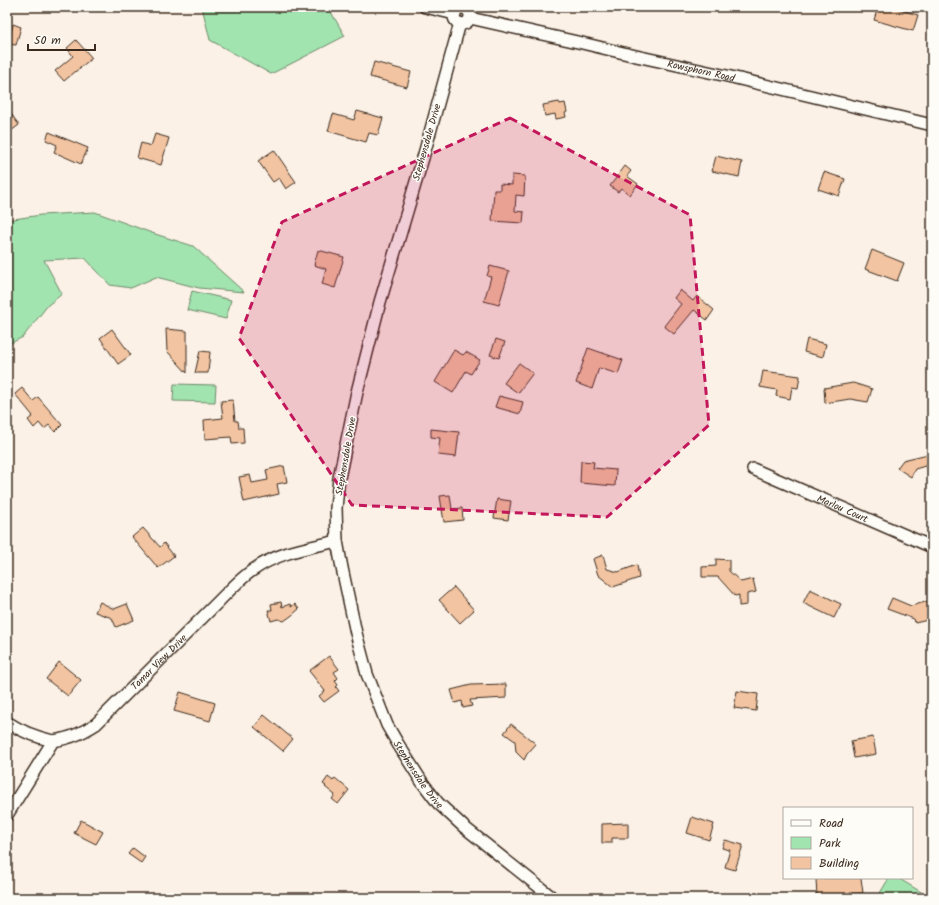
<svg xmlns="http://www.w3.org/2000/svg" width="939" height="905" font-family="Kalam,sans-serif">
<rect width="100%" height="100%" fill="#fbf1e6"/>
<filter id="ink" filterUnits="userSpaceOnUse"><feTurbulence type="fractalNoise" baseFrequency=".025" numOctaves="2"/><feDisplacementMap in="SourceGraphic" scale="8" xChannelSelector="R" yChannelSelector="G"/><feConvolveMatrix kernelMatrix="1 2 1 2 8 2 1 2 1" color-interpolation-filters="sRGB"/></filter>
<g filter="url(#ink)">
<path fill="#a1e4b0" stroke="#6e8767" d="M202,7H328L345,36L271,74L210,40Z
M95,212L152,233L193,246L244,292L199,288L156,277L131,288L110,285L85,258L44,260L62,294L48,305L23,337L7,345V220L41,215Z
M192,291L231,300L226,319L187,310Z
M174,384L216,385L215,402L173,401Z
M889,878H898L931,898H877Z"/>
<path fill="#f2c4a1" stroke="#3b2a1e" d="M878,7H891L918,15L913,31L874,20Z
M13,24L21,27L16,45L8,44Z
M76,40L92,58L64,81L55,71L73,56L67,48Z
M374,62L411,72L407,87L370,77Z
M559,102L560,104L565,103L567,112L565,113L566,117L556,119L555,114L545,116L543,105Z
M7,108L19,125L7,134Z
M357,111L383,118L378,135L369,133L366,142L328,131L333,114L354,120Z
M49,132L88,148L81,164L54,152L57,145L46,140Z
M155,134L169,138L161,165L137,158L141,143L151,146Z
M274,150L296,182L286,189L279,178L273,182L258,161Z
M716,156L742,162L739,177L712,171Z
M625,166L631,171L627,176L638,184L630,195L621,188L618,192L610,186Z
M824,172L845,179L839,196L818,189Z
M512,175L525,176L524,196L516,195L515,211L524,212L523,223L492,221L494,190H500V184L512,185Z
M318,250L344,257L335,288L322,284L326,269L314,265Z
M872,250L904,263L897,281L865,269Z
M490,266L509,271L499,305L484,301L491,277L487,276Z
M680,290L693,301L697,296L714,310L707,320L694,310L674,334L664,326L681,304L674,298Z
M112,329L131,355L118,364L100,338Z
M166,329L187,331V373L167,351Z
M496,339L505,342L499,358L490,355Z
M807,339L826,344L823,357L804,352Z
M588,348L623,360L618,374L599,368L592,389L576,383Z
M454,350L463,355L466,352L480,360L471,374L466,371L453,393L435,382Z
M200,351L210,352L208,373H195Z
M519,363L533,373L518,393L504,383Z
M763,371L800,376L798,388L792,387L790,399L776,396L777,390L760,387Z
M853,383L872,389L868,402L850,399L825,403L824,388Z
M22,388L33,401L38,397L62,425L55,432L49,425L44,429L39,423L34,428L28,420L33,416L15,394Z
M499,396L523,402L520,414L495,407Z
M233,400L235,421H238L239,428H243L244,443L232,444L231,437L205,439L204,420L223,418L221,401Z
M431,429L459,432L456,457L438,455L440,438L431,437Z
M932,453V464L915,469L911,477L897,468L903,460Z
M581,461L594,462L593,468L616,470L615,486L580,483Z
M284,466L287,482L277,484L279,494L244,502L239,477L250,475L252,483L268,480L266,470Z
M450,495L452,509L462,508L463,520L444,522L440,496Z
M497,499L511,501L508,520L494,518Z
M143,528L160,547L164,543L174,556L158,568L132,537Z
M603,555L607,569L618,572L637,565L639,578L613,587L598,575L593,559Z
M716,559L729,560V571L741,582L753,579L756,592L747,594V605L739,606V595L735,596L718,577H702V567L716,566Z
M454,587L474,610L460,623L439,600Z
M810,589L841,604L834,618L803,603Z
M892,598L911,606L932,600V619L915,623L914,619L887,609Z
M100,602L114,609L127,604L134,620L116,627L112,618L95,612Z
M281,602L282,607L290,604L291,607L295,604L299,609L291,616L284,621L278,619L271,621L268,610H272L271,604Z
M329,656L339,669L334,672L338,678L335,681L338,685L336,687L339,691L324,702L319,696L325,691L309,671Z
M59,662L81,680L68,696L46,679Z
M506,684V698L470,700L472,706L463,708L462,701L455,703L451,690L471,685Z
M737,691L758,694L756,711L734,708Z
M180,692L215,703L210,721L174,711Z
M264,715L293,739L283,751L254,727Z
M511,724L536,744L527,754L524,760L516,752L515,741L504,733Z
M873,737L876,754L854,758L851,741Z
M328,777L333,781L335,778L349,790L338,804L332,799L335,795L325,787L326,786L323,784Z
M692,817L714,824L709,840L687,833Z
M81,820L103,832L96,844L74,833Z
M628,823V838H612V843H602V824Z
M725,840L743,845L735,870L725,867L730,850L722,848Z
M133,848L145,857L141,863L128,854Z
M825,878H861L863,893L817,897L816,879Z"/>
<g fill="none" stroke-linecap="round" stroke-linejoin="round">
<g stroke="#3b2a1e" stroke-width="14">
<g id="minor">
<path d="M425,7L455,14"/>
<circle cx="462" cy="16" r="8"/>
<path id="s1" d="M470,18L582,43L636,56L727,76L932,125"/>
<path id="s2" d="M460,23L423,158L380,302L357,392L339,478L336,508L337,541L342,568L356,633L367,674L387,725L398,744L422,782L438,803L464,827L553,898"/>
<path id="s3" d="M753,469L932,547"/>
<path d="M7,722C22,732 36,737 53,741"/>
<path id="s4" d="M7,815L53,741C71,738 80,734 96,724L219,601C230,590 241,578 253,570C278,552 308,548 337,541"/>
</g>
</g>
<use href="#minor" stroke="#fdfcf7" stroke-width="11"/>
</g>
</g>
<path fill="#c2185b" fill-opacity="0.2" stroke="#c2185b" stroke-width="3" stroke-dasharray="8 5" stroke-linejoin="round" d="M510,118L690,215L709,425L607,517L352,505L239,338L282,222Z"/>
<g text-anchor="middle" stroke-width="3" stroke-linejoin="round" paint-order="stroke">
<g font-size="10" fill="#3b2a1e" stroke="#fdfcf7">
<text dy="4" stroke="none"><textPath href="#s1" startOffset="237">Rowsphorn Road</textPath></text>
<text transform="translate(426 142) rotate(-74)" y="4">Stephensdale Drive</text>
<text transform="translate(345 456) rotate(-80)" y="4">Stephensdale Drive</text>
<text dy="4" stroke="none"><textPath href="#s3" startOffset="98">Marlou Court</textPath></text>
<text dy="4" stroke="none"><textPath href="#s4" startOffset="222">Tamar View Drive</textPath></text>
<text dy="4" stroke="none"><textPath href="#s2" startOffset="784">Stephensdale Drive</textPath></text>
</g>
</g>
<rect width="939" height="905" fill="none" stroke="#fdfcf7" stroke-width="24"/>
<rect x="12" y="12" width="915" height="881" fill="none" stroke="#3b2a1e" stroke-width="1.5" filter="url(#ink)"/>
<rect x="783" y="807" width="130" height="72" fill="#fdfcf7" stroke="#afa8a0"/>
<rect x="791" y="820" width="20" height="6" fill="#fdfcf7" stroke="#afa8a0"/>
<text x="819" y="827" font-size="12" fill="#3b2a1e">Road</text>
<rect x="791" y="837" width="20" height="12" fill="#a1e4b0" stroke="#afa8a0"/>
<text x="819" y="847" font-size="12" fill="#3b2a1e">Park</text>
<rect x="791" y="857" width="20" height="12" fill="#f2c4a1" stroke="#afa8a0"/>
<text x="819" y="867" font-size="12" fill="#3b2a1e">Building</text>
<path d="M28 44v6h67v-6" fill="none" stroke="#3b2a1e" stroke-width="2"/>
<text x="34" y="44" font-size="12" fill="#3b2a1e" stroke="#fdfcf7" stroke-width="3" paint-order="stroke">50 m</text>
</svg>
